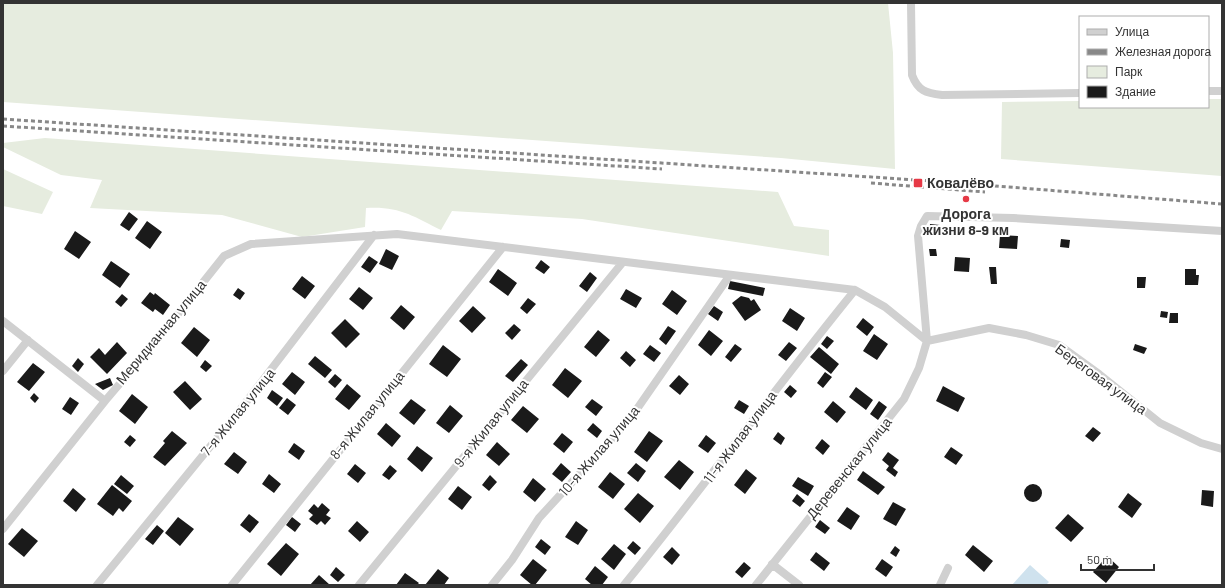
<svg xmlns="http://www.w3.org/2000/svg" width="1225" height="588" font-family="Barlow,sans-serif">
<rect width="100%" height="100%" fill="#fff"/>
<path fill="#e6ecdf" d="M3,3H888L893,53L895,169L781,158L3,102Z
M1208,99H1222V176L1001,159L1002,102L1080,101V107H1208Z
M45,138L778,192L794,226L829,230V256L582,219L452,211L441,230C413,216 399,206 366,208L365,227L302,237L222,215L90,208L102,180L61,175L3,147V143Z
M3,169L53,192L42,214L3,206Z"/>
<path fill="#cfe2ee" d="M1030,565L1049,582L1046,585H1012Z"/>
<path fill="#1a1a1a" d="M129,212L138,219L129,231L120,225Z
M147,221L162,232L150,249L135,238Z
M930,224L940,225L939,235L929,234Z
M75,231L91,242L79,259L64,249Z
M1000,235L1018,236L1017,249L999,248Z
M1061,239L1070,240L1069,248L1060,247Z
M386,249L399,256L392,270L379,264Z
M929,249H936L937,256H930Z
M369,256L378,262L370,273L361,267Z
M955,257L970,258L969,272L954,271Z
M541,260L550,267L544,274L535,268Z
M111,261L130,274L120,288L102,275Z
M989,267H996L997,284H991Z
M498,269L517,283L508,296L489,282Z
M1185,269H1196V275H1199L1198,285H1185Z
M590,272L597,278L587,292L579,286Z
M302,276L315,286L305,299L292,289Z
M1137,277H1146L1145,288H1137Z
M730,281L765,288L763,296L728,289Z
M359,287L373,298L363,310L349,299Z
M238,288L245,293L240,300L233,295Z
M626,289L642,298L636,308L620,299Z
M672,290L687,301L677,315L662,304Z
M150,292L154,295L155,293L170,305L163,315L155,309L153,312L141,303Z
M122,294L128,299L121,307L115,302Z
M741,296L749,298L751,301L754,299L761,310L745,321L732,303Z
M528,298L536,304L527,314L520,308Z
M401,305L415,317L404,330L390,318Z
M473,306L486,318L472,333L459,321Z
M714,306L723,312L718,321L708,314Z
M790,308L805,318L797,331L782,321Z
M1161,311L1168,312L1167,318L1160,317Z
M1170,313H1178V323H1169Z
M863,318L874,327L867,336L856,327Z
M345,319L360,334L346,348L331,333Z
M514,324L521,330L512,340L505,333Z
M668,326L676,331L666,345L659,339Z
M194,327L210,340L197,357L181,343Z
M598,330L610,340L596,357L584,347Z
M709,330L723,341L711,356L698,345Z
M874,334L888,344L877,360L863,351Z
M827,336L834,341L827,349L821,344Z
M117,342L127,353L107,374L90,357L99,348L105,355Z
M789,342L797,348L786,361L778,355Z
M735,344L742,349L731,362L725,357Z
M1135,344L1147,348L1144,354L1133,350Z
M443,345L461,359L447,377L429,364Z
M650,345L661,353L654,362L643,354Z
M819,347L839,364L831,374L810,357Z
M626,351L636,360L630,367L620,358Z
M315,356L332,370L325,378L308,364Z
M78,358L84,364L78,372L72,366Z
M521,359L528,365L513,382L505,376Z
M205,360L212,366L206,372L200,367Z
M33,363L45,372L29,391L17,382Z
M565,368L582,381L568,398L552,385Z
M292,372L305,382L295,395L282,384Z
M825,372L832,377L823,388L817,383Z
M335,374L342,380L335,388L328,382Z
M679,375L689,384L680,395L669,386Z
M110,378L113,385L103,390L95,384Z
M185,381L202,399L190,410L173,392Z
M347,384L361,396L349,410L335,399Z
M790,385L797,391L791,398L784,392Z
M943,386L965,398L958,412L936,401Z
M856,387L873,400L866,410L849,397Z
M272,390L283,398L277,406L267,398Z
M34,393L39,398L35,403L30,398Z
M132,394L148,407L135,424L119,411Z
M70,397L79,403L71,415L62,409Z
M287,398L296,405L288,415L279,408Z
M411,399L426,410L414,425L399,413Z
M592,399L603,407L596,416L585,407Z
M739,400L749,406L744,414L734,408Z
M833,401L846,412L837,423L824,412Z
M879,401L887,407L878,420L870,414Z
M450,405L463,416L449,433L436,423Z
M523,406L539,419L527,433L511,420Z
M386,423L401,436L392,447L377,434Z
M593,423L602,431L597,438L587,430Z
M1093,427L1101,433L1093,442L1085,436Z
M172,431L187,443L165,466L153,457L165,443L163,441Z
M649,431L663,441L647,462L634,452Z
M778,432L785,438L781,445L773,439Z
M562,433L573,442L564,453L553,444Z
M130,435L136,440L130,447L124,442Z
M706,435L716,443L708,453L698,446Z
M822,439L830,446L823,455L815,448Z
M497,442L510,454L499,466L486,455Z
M294,443L305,451L299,460L288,452Z
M417,446L433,458L422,472L407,459Z
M951,447L963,455L956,465L944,457Z
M234,452L247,462L238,474L224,464Z
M888,452L899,460L893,468L898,472L895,477L886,470L889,466L882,460Z
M679,460L694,472L680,490L664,477Z
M561,463L571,472L562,482L552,474Z
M636,463L646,471L638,482L627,473Z
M355,464L366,473L358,483L347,474Z
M390,465L397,471L389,480L382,475Z
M746,469L757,478L745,494L734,485Z
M863,471L885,487L878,495L857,480Z
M610,472L625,484L613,499L598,487Z
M269,474L281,484L274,493L262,484Z
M121,475L134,486L127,494L114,484Z
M490,475L497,482L489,491L482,485Z
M798,477L814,486L808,496L792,486Z
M533,478L546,489L535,502L523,492Z
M1024 493a9 9 0 1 1 18 0a9 9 0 1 1-18 0Z
M112,485L132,501L123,512L119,508L113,516L97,504Z
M458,486L472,497L462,510L448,499Z
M73,488L86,499L76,512L63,501Z
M1202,490L1214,491L1213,507L1201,505Z
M638,493L654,506L640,523L624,509Z
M1128,493L1142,504L1132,518L1118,507Z
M797,494L805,501L800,507L792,501Z
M893,502L906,509L896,526L883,519Z
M322,503L330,510L326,515L331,518L325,525L321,521L317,525L309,519L313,515L308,511L314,504L318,508Z
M847,507L860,516L851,530L837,521Z
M249,514L259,522L250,533L240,525Z
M1068,514L1084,528L1071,542L1055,528Z
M178,517L194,529L180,546L165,533Z
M292,517L301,524L295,532L286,525Z
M820,520L830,528L825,534L815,527Z
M357,521L369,532L360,542L348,531Z
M576,521L588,530L578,545L565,537Z
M157,525L164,531L153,545L145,539Z
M22,528L38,541L24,557L8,544Z
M541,539L551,547L545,555L535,547Z
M633,541L641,548L635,555L627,548Z
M286,543L299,554L281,576L267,564Z
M614,544L626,554L614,570L601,559Z
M973,545L993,561L984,572L965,555Z
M895,546L900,550L896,557L890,553Z
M672,547L680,555L672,565L663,557Z
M816,552L830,563L824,571L810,560Z
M1107,556L1119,567L1106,583L1093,572Z
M533,559L547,570L535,585H532L520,575Z
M882,559L893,567L886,577L875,569Z
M744,562L751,568L742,578L735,572Z
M595,566L608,577L602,585H592L585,579Z
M336,567L345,575L338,582L330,575Z
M438,569L449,578L444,585H425Z
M405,573L419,583L417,585H396Z
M319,575L330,585H310Z"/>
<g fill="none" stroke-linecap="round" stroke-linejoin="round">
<path stroke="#d0d0d0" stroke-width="8" d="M911,3L912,75C918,91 926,93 942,95L1080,93
M1208,91H1222
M3,321L105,401
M927,341L989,328L1026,335L1059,345L1099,374L1160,423L1201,443L1222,449
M3,371L28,340
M3,529L105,401L162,334L224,256L251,244L397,234L855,290L885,307L927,341
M772,564L799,585
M97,585L240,410L374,235
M232,585L503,247
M359,585L623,262
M492,585L512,560L539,518L630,419L730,275
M624,585C703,488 776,387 855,290
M756,585L904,399L919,368L927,341L918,236L921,226L927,216L1013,218L1222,231
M940,585L948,568"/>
<path stroke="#888" stroke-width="3" stroke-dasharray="4 3" stroke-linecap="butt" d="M3,119L946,182L1222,204
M3,126L662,169
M871,183L985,192"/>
</g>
<g fill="#e63946" stroke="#fff" stroke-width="1.5">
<rect x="913" y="178" width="10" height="10" rx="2"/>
<circle cx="966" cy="199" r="4"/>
</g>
<g text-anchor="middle" stroke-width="4" stroke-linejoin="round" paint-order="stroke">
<g font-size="14" font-weight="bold" fill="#333" stroke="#fff" text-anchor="start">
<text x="927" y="188">Ковалёво</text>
<text x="966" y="219" text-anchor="middle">Дорога<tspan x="966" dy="16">жизни 8-9 км</tspan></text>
</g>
<g font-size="14" fill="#333" stroke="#fff">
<text transform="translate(161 332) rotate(-50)" y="5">Меридианная улица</text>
<text transform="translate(1101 379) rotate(36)" y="5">Береговая улица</text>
<text transform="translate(238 412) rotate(-51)" y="5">7-я Жилая улица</text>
<text transform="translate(367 415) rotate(-51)" y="5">8-я Жилая улица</text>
<text transform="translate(491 423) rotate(-51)" y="5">9-я Жилая улица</text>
<text transform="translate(740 437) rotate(-53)" y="5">11-я Жилая улица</text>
<text transform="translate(599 451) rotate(-49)" y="5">10-я Жилая улица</text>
<text transform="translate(849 468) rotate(-51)" y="5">Деревенская улица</text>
</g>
</g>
<rect width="1225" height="588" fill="none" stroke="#333333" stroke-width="8"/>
<rect x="1079" y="16" width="130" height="92" fill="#ffffff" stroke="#adadad"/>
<rect x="1087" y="29" width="20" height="6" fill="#d0d0d0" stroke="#adadad"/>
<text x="1115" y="36" font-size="12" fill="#333333">Улица</text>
<rect x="1087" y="49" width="20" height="6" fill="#888888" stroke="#adadad"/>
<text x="1115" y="56" font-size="12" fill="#333333">Железная дорога</text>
<rect x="1087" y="66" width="20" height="12" fill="#e6ecdf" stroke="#adadad"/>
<text x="1115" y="76" font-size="12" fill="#333333">Парк</text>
<rect x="1087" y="86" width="20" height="12" fill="#1a1a1a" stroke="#adadad"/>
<text x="1115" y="96" font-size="12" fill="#333333">Здание</text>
<path d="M1081 564v6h73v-6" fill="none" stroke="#333333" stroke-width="2"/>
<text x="1087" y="564" font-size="12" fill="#333333" stroke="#ffffff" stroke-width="3" paint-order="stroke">50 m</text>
</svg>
